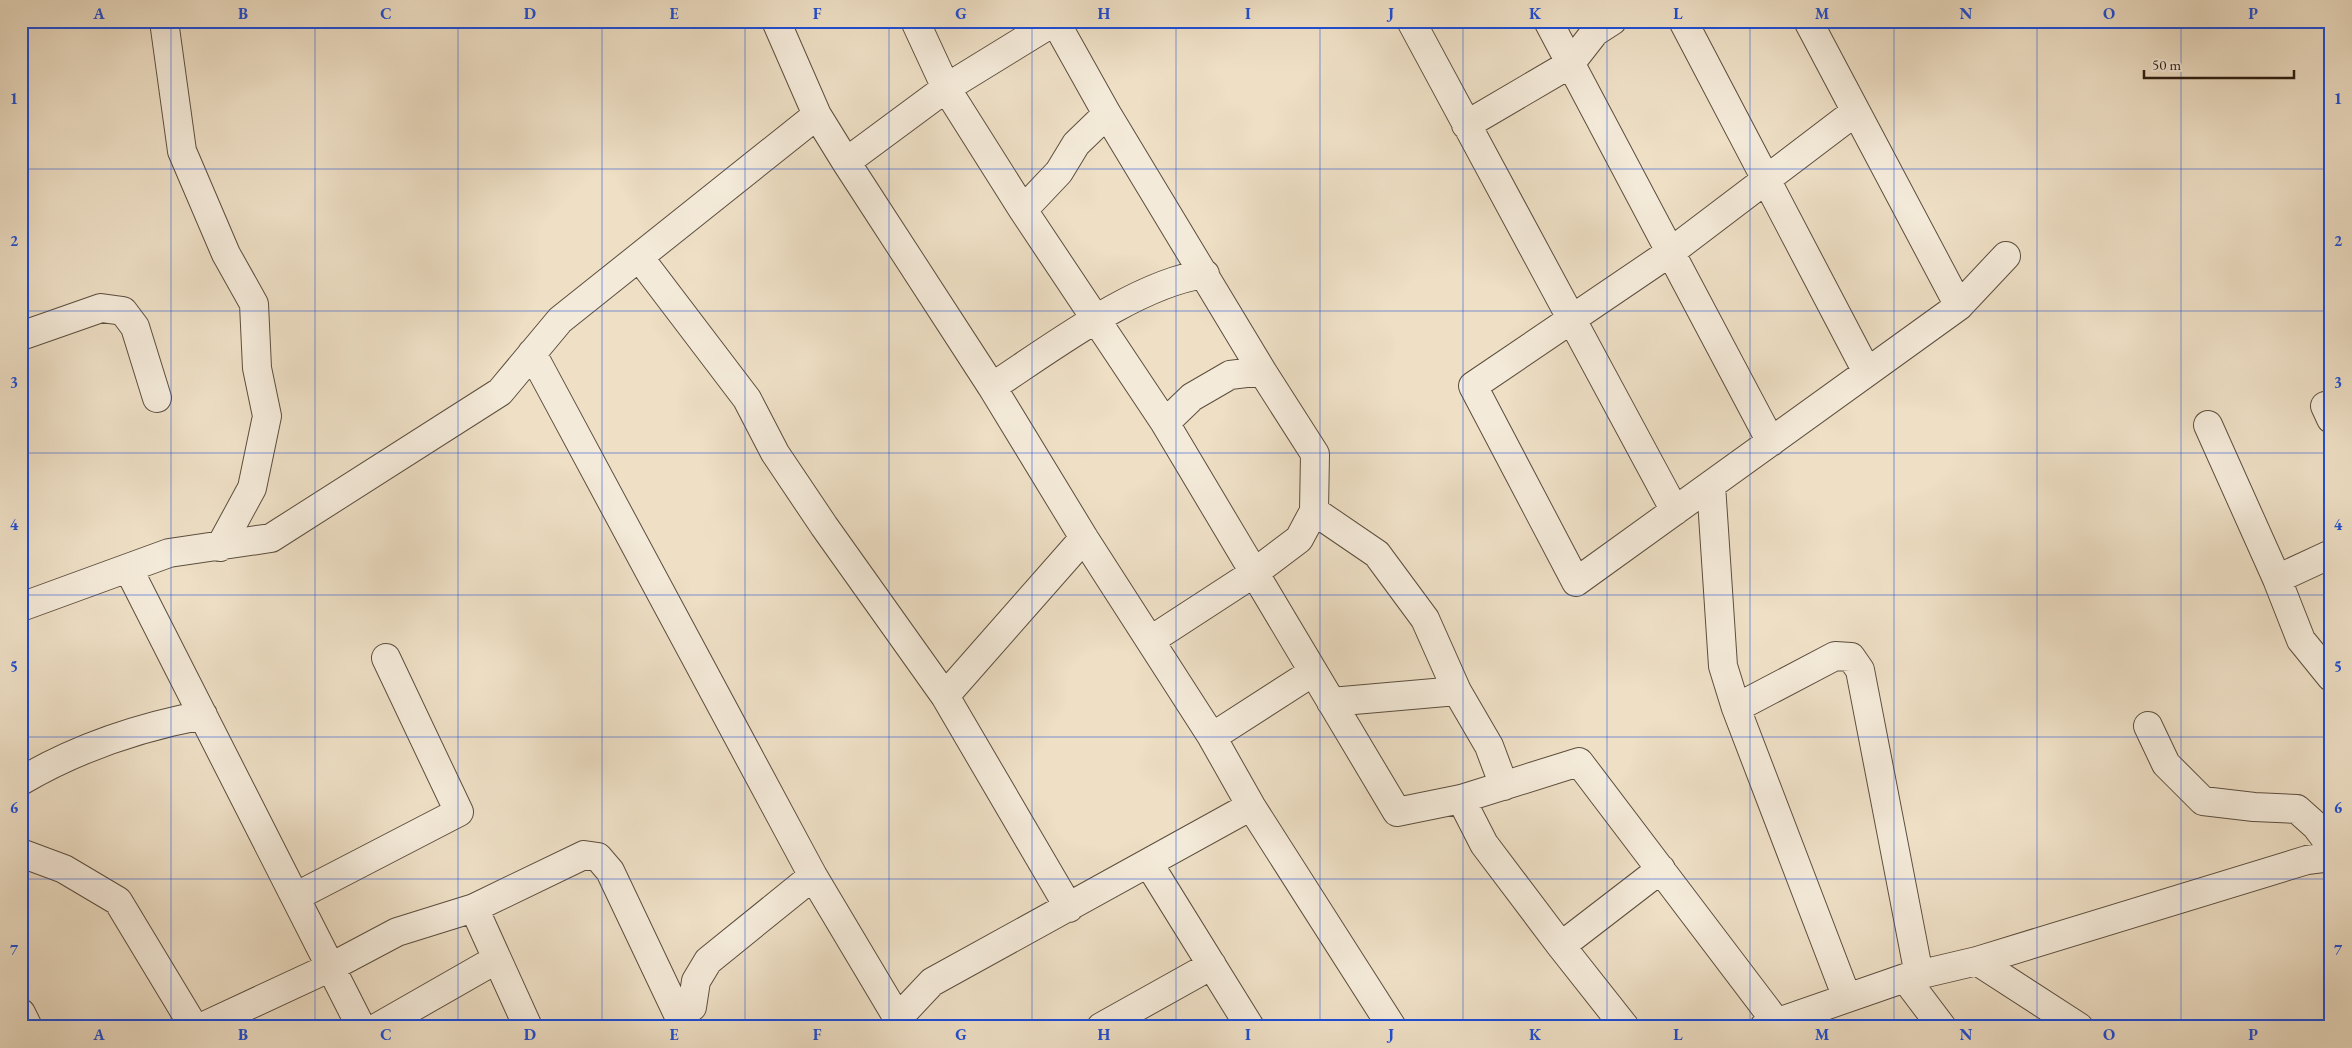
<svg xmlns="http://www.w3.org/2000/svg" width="2352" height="1048" font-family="'EB Garamond',serif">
<rect width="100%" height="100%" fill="#eedfc5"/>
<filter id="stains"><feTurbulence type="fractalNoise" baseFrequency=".004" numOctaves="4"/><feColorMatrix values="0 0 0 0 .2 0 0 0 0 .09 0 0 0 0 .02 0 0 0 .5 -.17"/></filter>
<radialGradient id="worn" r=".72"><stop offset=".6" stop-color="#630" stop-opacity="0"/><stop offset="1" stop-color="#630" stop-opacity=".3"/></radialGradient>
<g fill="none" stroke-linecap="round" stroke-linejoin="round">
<g stroke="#5c4e3e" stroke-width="30">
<path id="minor" d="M164,21L182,151L226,254L254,304L257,368L267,416L252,488L220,547
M776,21L817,115L846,162L992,387L1084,538L1212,737L1251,806L1392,1027
M915,21L946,88L1023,210L1165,423L1397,812L1461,799L1579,762L1780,1027
M1055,21L1107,114L1262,371L1315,454L1314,511L1299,539L1254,573L1151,640
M1411,21L1675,511
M1548,21L1771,442
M1683,21L1867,372
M1808,21L1959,306
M1855,112L1672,251L1473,386L1576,582L1959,306L2006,256
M1466,125L1570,64L1595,32L1612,21
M846,162L946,88L1055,21
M1023,210L1059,172L1076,144L1107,114
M639,257L747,399L775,453L824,526L945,696L1069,908
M21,336L101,308L123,311L135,327L157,398
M532,353L813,876L903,1027
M992,387C1050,349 1137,283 1205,274
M2325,406L2331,419
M1165,423L1192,397L1230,375L1262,371
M2208,425L2277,579L2301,640L2331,677
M1711,485L1723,666L1736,708L1847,998
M1314,511L1377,554L1425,619L1457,691L1489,746L1504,786
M128,568L361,1027
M2277,579L2331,554
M21,607L169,553L271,538L500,392L560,320L817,115
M945,696L1084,538
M1331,702L1457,691
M1736,708L1835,656L1851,657L1860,670L1919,975
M2148,726L2166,764L2203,801L2254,807L2297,809L2316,826L2331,846
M1212,737L1313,672
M21,781C77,748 140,727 203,715
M1461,799L1484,844L1561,946L1625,1027
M21,853L64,869L118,901L194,1027
M1149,864L1250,1027
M295,897L459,812L386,658
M474,908L528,1027
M1561,946L1661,869
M1977,961L2079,1027
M1905,978L1942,1027
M21,1013L28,1027
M679,1016L692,1007L696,981L708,961L813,876
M898,1018L932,982L1251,806
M202,1027L331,967L397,932L474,908L584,855L598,857L610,871L684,1027
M378,1027L497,959
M1101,1027L1212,965
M1764,1027L1905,978L1977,961L2307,860L2331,857"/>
</g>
<use href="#minor" stroke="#f4ead9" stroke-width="28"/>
</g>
<path fill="none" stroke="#1d4ed8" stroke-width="1" stroke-opacity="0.55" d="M171,21V1027M315,21V1027M458,21V1027M602,21V1027M745,21V1027M889,21V1027M1032,21V1027M1176,21V1027M1320,21V1027M1463,21V1027M1607,21V1027M1750,21V1027M1894,21V1027M2037,21V1027M2181,21V1027M21,169H2331M21,311H2331M21,453H2331M21,595H2331M21,737H2331M21,879H2331"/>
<rect width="2352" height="1048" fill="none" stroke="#eedfc5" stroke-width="55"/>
<path d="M2144 70v8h150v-8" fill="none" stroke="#2c1d11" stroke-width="2.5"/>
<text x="2152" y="70" font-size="15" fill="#2c1d11" stroke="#f4ead9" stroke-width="4" paint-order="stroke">50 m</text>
<rect x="28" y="28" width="2296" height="992" fill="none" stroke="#1d4ed8" stroke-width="2"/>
<g font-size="16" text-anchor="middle" font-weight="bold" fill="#1d4ed8">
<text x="99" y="19">A</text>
<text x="243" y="19">B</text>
<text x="386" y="19">C</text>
<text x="530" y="19">D</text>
<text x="674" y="19">E</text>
<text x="817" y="19">F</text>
<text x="961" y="19">G</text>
<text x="1104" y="19">H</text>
<text x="1248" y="19">I</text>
<text x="1391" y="19">J</text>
<text x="1535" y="19">K</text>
<text x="1678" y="19">L</text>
<text x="1822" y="19">M</text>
<text x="1966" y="19">N</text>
<text x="2109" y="19">O</text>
<text x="2253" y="19">P</text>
<text x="14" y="104">1</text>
<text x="2338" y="104">1</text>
<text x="14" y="246">2</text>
<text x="2338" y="246">2</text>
<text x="14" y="388">3</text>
<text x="2338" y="388">3</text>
<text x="14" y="530">4</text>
<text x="2338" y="530">4</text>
<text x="14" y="672">5</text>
<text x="2338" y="672">5</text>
<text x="14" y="813">6</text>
<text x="2338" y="813">6</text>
<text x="14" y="955">7</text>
<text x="2338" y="955">7</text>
<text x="99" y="1040">A</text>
<text x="243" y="1040">B</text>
<text x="386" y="1040">C</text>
<text x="530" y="1040">D</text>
<text x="674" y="1040">E</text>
<text x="817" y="1040">F</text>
<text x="961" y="1040">G</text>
<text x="1104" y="1040">H</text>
<text x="1248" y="1040">I</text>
<text x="1391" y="1040">J</text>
<text x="1535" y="1040">K</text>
<text x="1678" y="1040">L</text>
<text x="1822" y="1040">M</text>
<text x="1966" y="1040">N</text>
<text x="2109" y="1040">O</text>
<text x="2253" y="1040">P</text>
</g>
<rect width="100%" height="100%" filter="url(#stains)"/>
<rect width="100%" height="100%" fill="url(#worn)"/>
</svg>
